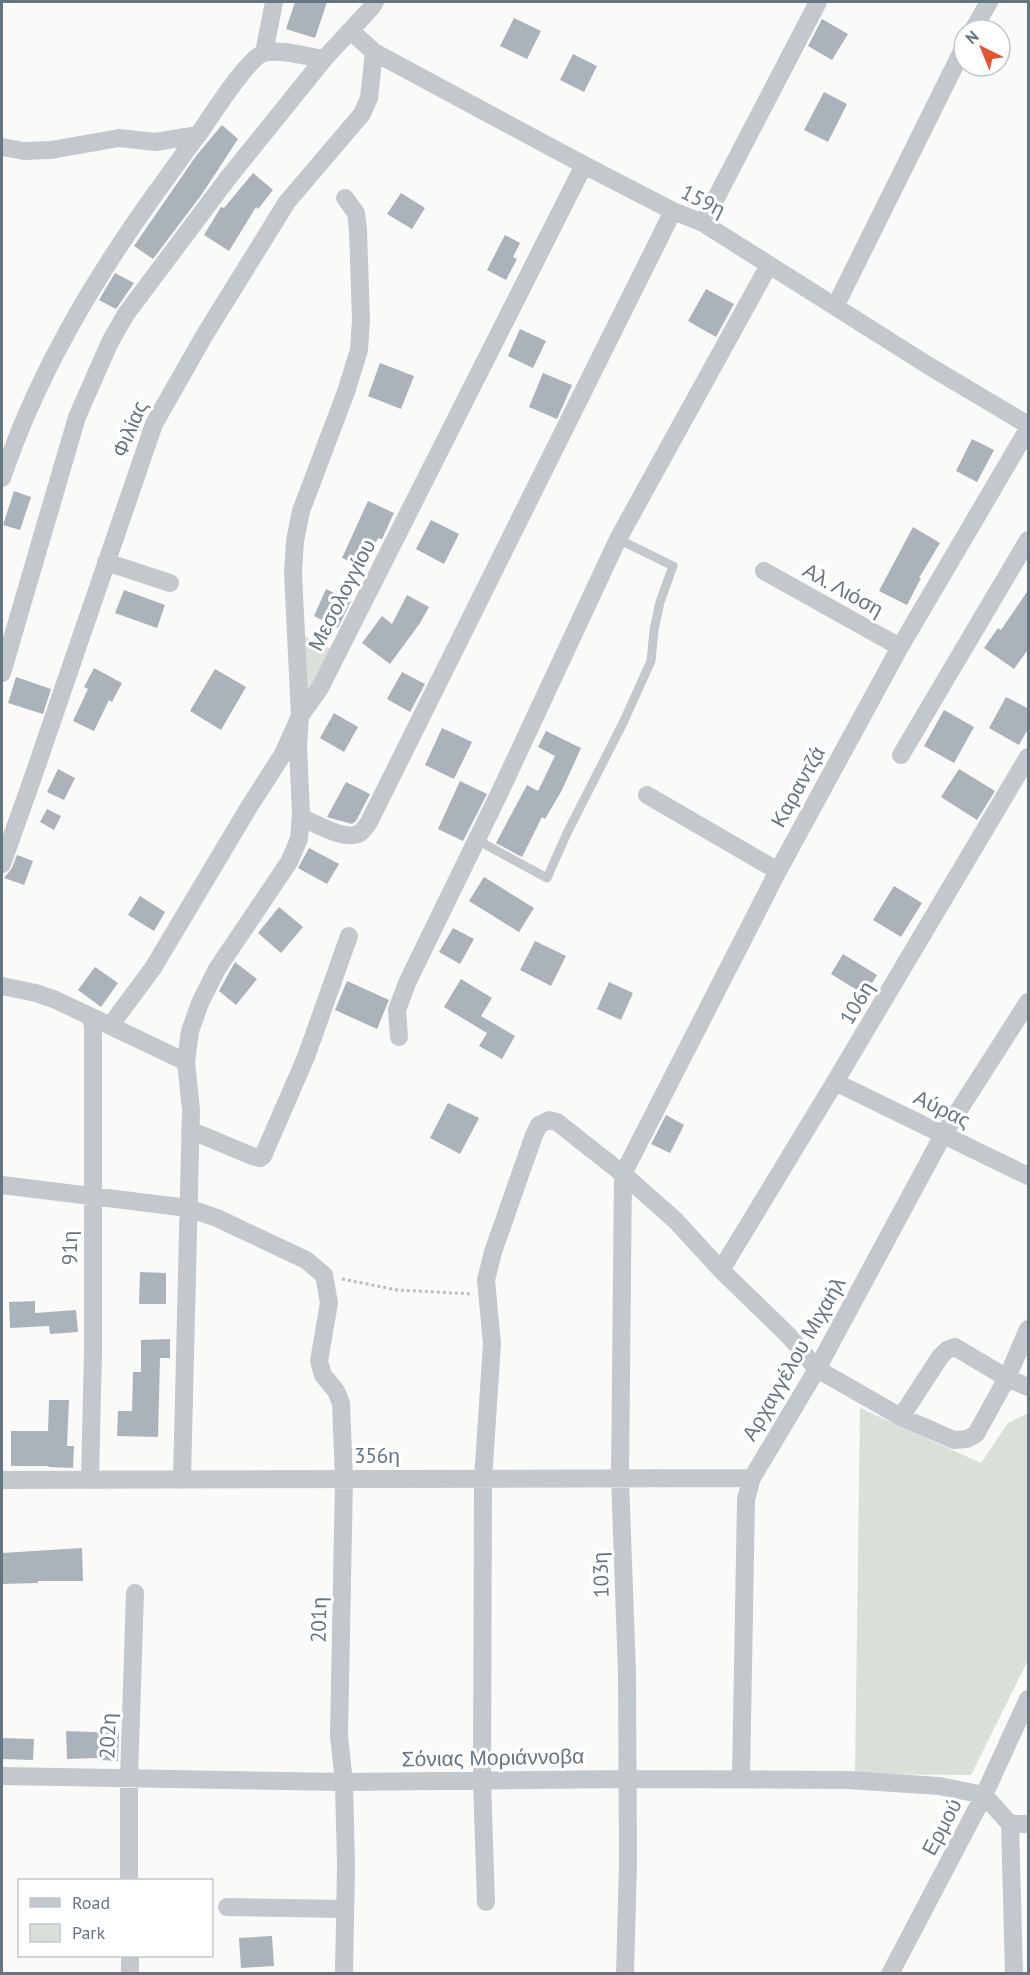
<svg xmlns="http://www.w3.org/2000/svg" width="1030" height="1975" font-family="'PT Sans',sans-serif">
<rect width="100%" height="100%" fill="#fafaf8"/>
<path fill="#dadfd7" d="M304,636L331,649L307,694Z
M860,1408L981,1463L1008,1423L1028,1413V1660L971,1775L855,1774Z"/>
<path fill="#aab3b9" d="M295,2H327L315,38L286,29Z
M514,18L541,31L527,59L500,46Z
M822,19L848,34L832,60L808,46Z
M573,54L597,66L584,92L560,80Z
M824,92L847,104L828,142L804,130Z
M222,125L238,139L202,194L153,259L134,246L196,156Z
M253,173L273,190L258,209L256,207L229,251L204,235L221,207L224,208Z
M401,193L425,208L412,229L387,214Z
M505,235L520,243L513,257L517,259L506,280L487,270Z
M115,273L134,283L116,309L99,300Z
M706,289L734,304L716,337L688,321Z
M520,329L546,341L533,368L508,356Z
M380,363L414,376L401,409L368,396Z
M543,373L572,385L557,419L529,407Z
M972,439L994,450L977,482L956,471Z
M14,491L31,497L20,530L3,525Z
M368,501L394,513L382,539L378,538L364,568L342,558Z
M431,520L459,534L444,564L416,549Z
M913,527L940,543L919,578H921L907,605L879,591Z
M326,589L351,601L338,628L314,616Z
M1029,589V648L1014,669L984,648L998,628L1001,630Z
M124,590L165,605L157,628L115,613Z
M407,595L429,607L420,623L390,664L362,643L382,616L392,624Z
M94,668L122,683L112,702L109,700L94,731L73,721L88,689L84,687Z
M215,669L246,687L221,730L190,711Z
M402,672L425,684L410,712L387,699Z
M16,677L51,689L43,714L8,703Z
M1006,697L1029,709V727L1019,745L989,728Z
M944,710L974,727L954,763L924,746Z
M334,713L358,727L344,752L320,738Z
M442,728L472,742L454,779L425,765Z
M546,731L581,748L562,790L545,819L542,817L522,857L496,843L527,785L538,791L555,756L538,747Z
M58,769L75,778L64,800L47,792Z
M959,769L995,791L977,820L941,797Z
M460,781L487,794L463,841L438,829Z
M346,782L370,794L356,821L352,824L327,817Z
M47,809L61,816L54,830L40,822Z
M309,848L339,864L327,884L298,868Z
M17,855L33,861L24,885L4,878L12,868Z
M484,877L534,908L519,932L469,901Z
M894,886L922,903L901,937L873,920Z
M140,896L165,912L154,931L128,915Z
M279,907L303,927L281,953L258,933Z
M453,928L474,939L460,964L439,952Z
M535,941L566,956L551,986L520,970Z
M843,954L877,975L865,995L831,974Z
M235,962L257,979L236,1005L219,991Z
M95,967L118,983L101,1007L78,990Z
M461,979L492,998L481,1016L515,1036L502,1059L479,1046L487,1033L444,1007Z
M347,981L389,1000L377,1029L335,1010Z
M609,982L633,993L621,1020L597,1009Z
M448,1103L479,1118L460,1154L430,1138Z
M666,1115L684,1125L670,1153L651,1144Z
M140,1272L166,1273V1304H139Z
M35,1301V1313L76,1310L78,1332L50,1334L49,1326L10,1328L9,1302Z
M170,1339V1358H160L158,1437L117,1436L118,1411H132L133,1372H141V1340Z
M49,1400H69L67,1446H74L73,1468L48,1467L49,1466H11V1431H48Z
M82,1548L83,1581H38V1583L2,1584V1553Z
M66,1731L119,1733L118,1761L99,1760V1758L67,1759Z
M2,1738L34,1739L33,1760L2,1759Z
M272,1936L274,1966L241,1968L239,1938Z"/>
<g fill="none" stroke-linecap="round" stroke-linejoin="round">
<path stroke="#bbbfc2" stroke-width="3" stroke-dasharray="3 3" stroke-linecap="butt" d="M342,1279L397,1290L473,1294"/>
<path stroke="#c3c8cc" stroke-width="9" d="M477,840L547,878L567,833L623,723L651,661L654,630L660,602L673,566L618,539"/>
<path stroke="#c3c8cc" stroke-width="18" d="M973,30L989,2
M351,31L374,52L584,165L673,211L703,223L929,366L1028,425
M264,53L274,2
M2,147L24,151L51,150L119,138L155,142L198,135C210,118 248,57 264,53C279,48 308,57 324,59L372,7L375,2
M703,223L818,2
M836,305L964,47
M2,478C37,375 92,282 155,194C170,174 183,154 198,135
M106,562L170,583
M764,571L900,647
M2,673L77,417L110,342L126,314L228,178L324,59
M901,755L1028,540
M647,795L778,871
M301,817C314,823 346,842 360,833C363,831 367,825 369,822L673,211
M2,864L33,777L154,424L204,336L287,202L362,114L369,98L374,52
M2,986L36,993L56,1000L186,1062
M110,1026L153,968L249,807L283,754L300,716L320,688L584,165
M399,1037L397,1010L407,983L499,794L618,539L769,265
M835,1082L1028,1176
M190,1130L252,1156L260,1158L263,1156L306,1057L349,936
M2,1185L188,1208L217,1218L306,1260L324,1275L329,1303L319,1361L323,1375L336,1391L341,1403L344,1479L339,1736L344,1782L346,1866L344,1974
M721,1270L835,1082L1028,757
M901,1417L940,1357L947,1350L955,1347L1007,1378L1028,1387
M182,1479L191,1110L186,1062L190,1031L200,1003L217,969L289,862L299,839L301,814L298,746L300,716L293,573L295,541L301,511L346,392L359,350L361,320L358,230L356,213L345,198
M2,1480L752,1478
M90,1480L93,1352V1027L91,1017
M2,1776L344,1782L628,1779L849,1780L939,1786L984,1795L1010,1824H1028
M741,1779L746,1499L752,1478L817,1369L943,1135L1028,1002
M1010,1824L1014,1974
M129,1880V1778L135,1593
M486,1902L482,1782L483,1479L492,1344L486,1280L493,1252L534,1135L539,1125L549,1120L557,1122L623,1174L675,1220L721,1270L789,1336L817,1369L901,1417L954,1440L967,1439L976,1434L1007,1378L1028,1329
M227,1907L345,1909
M130,1956V1974
M625,1974L628,1863L627,1673L620,1478L623,1174L778,871L900,647L1028,429
M890,1974L984,1795L1028,1699"/>
</g>
<g text-anchor="middle" stroke-width="6" stroke-linejoin="round" paint-order="stroke">
<g font-size="21" fill="#657683" stroke="#fff">
<text transform="translate(703 201) rotate(27)" y="7">159η</text>
<text transform="translate(130 429) rotate(-67)" y="7">Φιλίας</text>
<text transform="translate(843 590) rotate(29)" y="7">Αλ. Λιόση</text>
<text transform="translate(342 595) rotate(-63)" y="7">Μεσολογγίου</text>
<text transform="translate(798 787) rotate(-61)" y="7">Καραντζά</text>
<text transform="translate(857 1003) rotate(-59)" y="7">106η</text>
<text transform="translate(942 1109) rotate(26)" y="7">Αύρας</text>
<text transform="translate(70 1248) rotate(-90)" y="7">91η</text>
<text transform="translate(794 1359) rotate(-60)" y="7">Αρχαγγέλου Μιχαήλ</text>
<text x="377" y="1463">356η</text>
<text transform="translate(601 1575) rotate(-92)" y="7">103η</text>
<text transform="translate(319 1620) rotate(-89)" y="7">201η</text>
<text transform="translate(108 1736) rotate(-88)" y="7">202η</text>
<text transform="translate(493 1758) rotate(-1)" y="7">Σόνιας Μοριάννοβα</text>
<text transform="translate(942 1827) rotate(-62)" y="7">Ερμού</text>
</g>
</g>
<rect width="1030" height="1975" fill="none" stroke="#657683" stroke-width="6"/>
<rect x="18" y="1879" width="195" height="78" fill="#ffffff" stroke="#c1c8cd" stroke-width="1.5"/>
<rect x="30" y="1898" width="30" height="9" fill="#c3c8cc" stroke="#c1c8cd" stroke-width="1.5"/>
<text x="72" y="1909" font-size="18" fill="#657683">Road</text>
<rect x="30" y="1924" width="30" height="18" fill="#dadfd7" stroke="#c1c8cd" stroke-width="1.5"/>
<text x="72" y="1939" font-size="18" fill="#657683">Park</text>
<g transform="translate(982 48) rotate(317)"><circle r="28" fill="#ffffff" stroke="#c1c8cd" stroke-width="1.5"/>
<path d="M0-4.5L10 22L0 15L-10 22Z" fill="#e4572e"/>
<text y="-9" font-size="16" font-weight="bold" text-anchor="middle" fill="#657683">N</text>
</g>
</svg>
